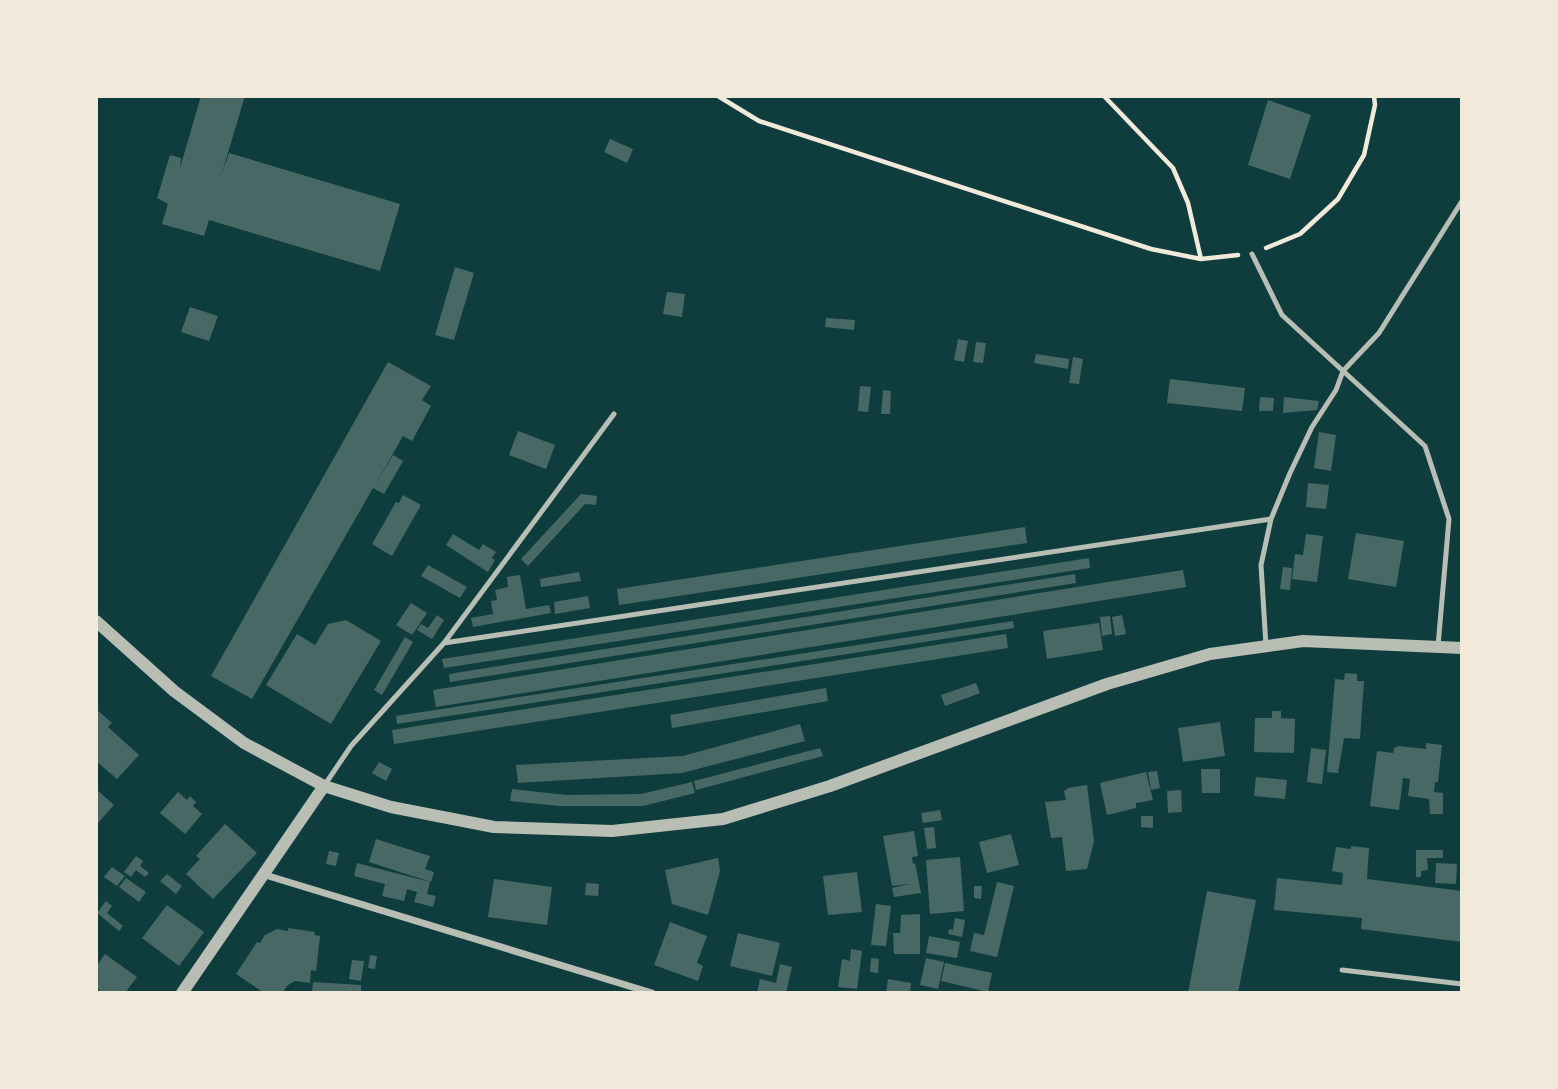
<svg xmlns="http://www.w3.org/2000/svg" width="1558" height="1089" font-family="'Source Sans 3',sans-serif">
<rect width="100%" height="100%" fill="#0f3d3e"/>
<path fill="#486865" d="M201,96H245L221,176L229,153L400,204L380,271L209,220L204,236L162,224L168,204L157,198L170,155L181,158L180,168Z
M1268,100L1311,115L1290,179L1248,165Z
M610,139L633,149L627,163L604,152Z
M455,267L474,273L454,340L435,335Z
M667,292L685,294L682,317L663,314Z
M190,307L218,316L209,341L181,332Z
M826,318L855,320L854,330L825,327Z
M958,339L968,341L964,362L954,360Z
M976,342L986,343L983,363L973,362Z
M1036,354L1069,359L1068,369L1034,363Z
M1073,357L1083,359L1079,384L1069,383Z
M388,362L431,386L422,400L431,406L412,441L403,436L375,485L393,455L403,461L384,494L373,488L252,699L211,676Z
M1170,379L1245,388L1242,411L1167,403Z
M860,386L871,387L868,412L858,411Z
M883,390L891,391L890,414H881Z
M1260,397L1274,398L1273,411H1259Z
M1284,397L1319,401L1317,410L1283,413Z
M518,431L555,445L546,469L509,455Z
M1319,432L1336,435L1331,471L1314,468Z
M1308,483L1329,485L1326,509L1306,507Z
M581,494L597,496L596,505L585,504L528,566L521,559Z
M403,495L421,505L392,556L372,544L396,502L399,503Z
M1025,527L1027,543L619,605L617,589Z
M1356,533L1404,541L1396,587L1348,579Z
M453,534L479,550L483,544L496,552L492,558L495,560L488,572L446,545Z
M1306,534L1323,536L1317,582L1292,579L1295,554L1303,555Z
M1089,558L1090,568L444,668L442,659Z
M428,565L467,587L460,598L421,576Z
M1283,567L1292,568L1290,590L1280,589Z
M1183,570L1186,587L436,707L433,690Z
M579,572L581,581L541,587L540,579Z
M1075,574L1076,583L450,682L449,674Z
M520,575L526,609L549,605L551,613L473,627L471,618L493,614L491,601L497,600L495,590L508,587L507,577Z
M588,596L590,608L555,614L554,602Z
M411,603L427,613L412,635L396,625Z
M437,615L444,620L432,639L417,630L421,624L428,628Z
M1122,615L1126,634L1115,636L1112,617Z
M1110,616L1112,634L1102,636L1100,617Z
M346,620L381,641L331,724L266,685L297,634L315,645L328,624Z
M1013,621L1014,628L397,724L396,716Z
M1099,623L1103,650L1047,659L1043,631Z
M1006,634L1008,648L394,744L392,730Z
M405,637L413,642L382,695L374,690Z
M1345,673L1357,674V681H1364L1360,739L1344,738L1338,773L1327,772L1335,679L1344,680Z
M976,683L980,693L945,706L941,695Z
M826,688L828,701L672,728L670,715Z
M96,709L112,723L108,727L139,755L117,779L96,761Z
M1272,711H1281V718L1295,719L1294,753L1254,752L1255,718H1272Z
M1220,722L1225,756L1183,762L1178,728Z
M800,724L805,741L682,773L518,783L516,765L683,756Z
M1426,743L1442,745L1438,782H1435L1434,792L1443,793V814H1430L1429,799L1408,796L1410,779L1403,778L1399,810L1370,806L1377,751L1393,753L1394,748L1398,746L1426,749Z
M820,748L823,756L696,790L694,781Z
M1311,748L1326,750L1322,784L1307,782Z
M379,762L392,769L386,781L372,773Z
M1201,769H1220V793H1202Z
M1157,771L1160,788L1151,790L1148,772Z
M1146,772L1153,800L1136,803V808L1107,815L1100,783Z
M1256,777L1287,780L1285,799L1254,796Z
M692,782L695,793L643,806H559L510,801L512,789L567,795L641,794Z
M1087,785L1094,841L1087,869L1066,871L1062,837L1051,838L1045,802L1066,800L1064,791L1068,788Z
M96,789L114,805L96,825Z
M1181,790L1182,812L1168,813L1167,791Z
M178,792L187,800L190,796L196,802L193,806L202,814L185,834L160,813Z
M940,810L942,820L923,823L921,813Z
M1141,816H1153V828L1141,827Z
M225,824L257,853L213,899L186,874L200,859L196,856Z
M934,827L936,848L927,849L924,828Z
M914,831L918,856L912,857L913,864L915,863L921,893L894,897L892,888L910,884L892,886L883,836Z
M1011,834L1019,865L987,873L979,842Z
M376,839L430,856L425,869L434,872L431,882L369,862Z
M1351,846L1369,848L1367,879L1462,891V942L1361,929L1362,918L1274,910L1277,878L1342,885L1343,873L1332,871L1336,847L1351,849Z
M1416,850H1443V858H1427L1428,870L1421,871V877H1416Z
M329,851L339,853L336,866L326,864Z
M136,856L143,861L140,866L149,873L145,877L136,870L131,877L124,872Z
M960,857L964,911L930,914L926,860Z
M718,858L720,871L708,915L672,904L665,870Z
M357,863L430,882L427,894L436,896L433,907L414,902L417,892L407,889L404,901L382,896L385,884L354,876Z
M1436,863L1457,864L1456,884L1435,883Z
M112,867L125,876L117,886L104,877Z
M857,872L862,912L828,915L823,876Z
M167,874L182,886L176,894L160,881Z
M126,878L146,892L139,902L119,887Z
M494,879L552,887L547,925L488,917Z
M997,882L1014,886L997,957L970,951L974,933L984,935Z
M586,883L599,884L598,896L585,895Z
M974,886H982L981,899L974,898Z
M1207,891L1256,900L1238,993H1188Z
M106,901L112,906L107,913L123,926L119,931L97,913Z
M876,904L891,906L886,946L871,945Z
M167,905L204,932L179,966L142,938Z
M920,914V954H894L893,933H900L901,915Z
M955,918L965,920L962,937L948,934L949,929L953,930Z
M670,922L707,936L697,963L703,966L698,981L654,965Z
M288,928L315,932L314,935L320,936L316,971L311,970L310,983L295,981L288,985L282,993H264L236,974L257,942L260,943L265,935L277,929L288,931Z
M738,933L780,943L772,976L730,966Z
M929,936L960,942L957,958L926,953Z
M851,949L862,951L857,989L838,987L842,959L850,961Z
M105,954L137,977L125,993H103L96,988V967Z
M370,955L377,956L375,969L368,968Z
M871,958L879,959L878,973L870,972Z
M926,958L944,962L938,989L920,985Z
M352,960L364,961L361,981L349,979Z
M945,963L992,973L988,992L941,981Z
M780,964L792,967L786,993H757L760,979L776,983Z
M888,979L911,983L910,993H886Z
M313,982L361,985V993H312Z"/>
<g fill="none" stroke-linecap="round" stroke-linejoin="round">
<path stroke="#f1e9da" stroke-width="4.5" d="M718,96L759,121L1151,249L1201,259L1238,255
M1104,96L1173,168L1188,203L1201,259
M1266,248L1300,234L1338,199L1364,155L1375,105L1374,96"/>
<path stroke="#b8beb3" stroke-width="5" d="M1252,254L1282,315L1425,446L1449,519L1438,646
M444,643L1271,519
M1266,646L1261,565L1271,519L1290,473L1312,427L1336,390L1343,371L1379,333L1462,201
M324,786L351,746L444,643L614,414
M1342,970L1462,984"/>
<path stroke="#b8beb3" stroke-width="7" d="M262,874L652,993"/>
<path stroke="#b8beb3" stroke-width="12" d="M96,621L174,691L244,743L324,786L391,807L494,827L612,831L723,819L830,786L1107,684L1210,654L1303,641L1462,648
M182,993L324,786"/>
</g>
<rect width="1558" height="1089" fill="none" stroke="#f1e9da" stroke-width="196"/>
</svg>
